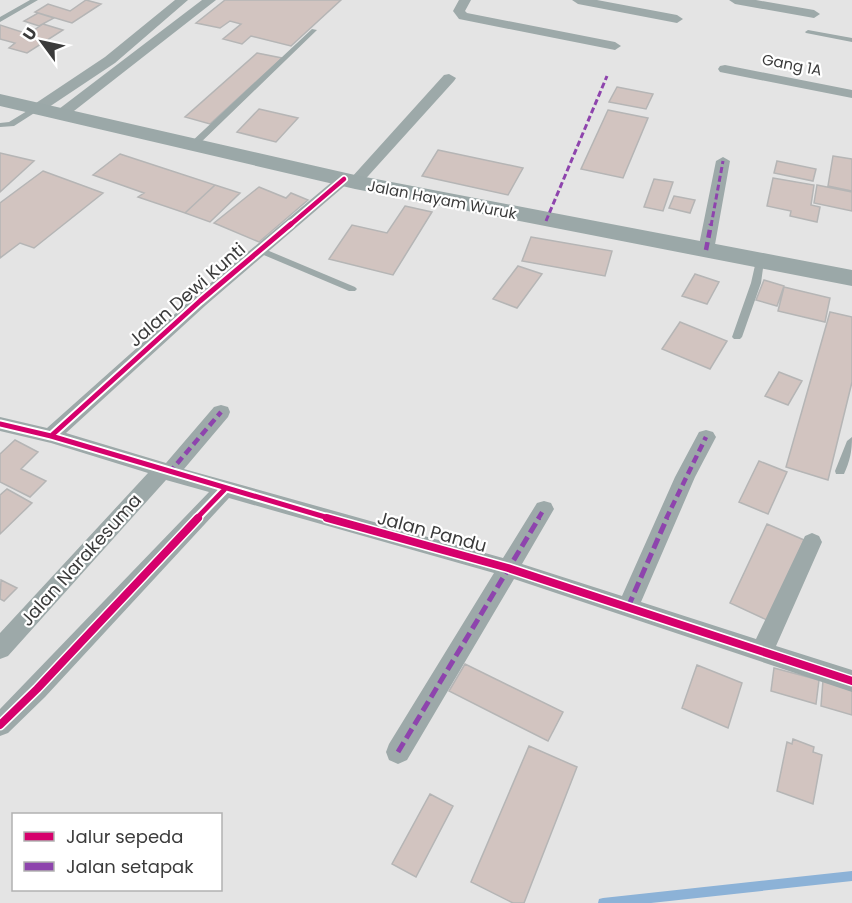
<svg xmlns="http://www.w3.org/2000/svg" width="852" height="903" font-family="Poppins,sans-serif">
<rect width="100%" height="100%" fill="#e4e4e4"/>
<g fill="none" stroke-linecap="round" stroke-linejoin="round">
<path fill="#8cb2d7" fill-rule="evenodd" d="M852,871V881L651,903H598L599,899L603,898Z"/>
</g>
<path fill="#d2c4c0" stroke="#b5b5b5" stroke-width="1.5" d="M86,0L101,4L72,23L35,12L48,4L70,11Z
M225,0H341L291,46L251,36L242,44L223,39L241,24L230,21L220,28L196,23Z
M38,13L54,18L39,26L24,21Z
M43,24L63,30L27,53L9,48L15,43L0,39V25L28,34Z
M257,53L282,58L210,124L185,117Z
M617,87L653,94L646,109L609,102Z
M259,109L298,118L276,142L237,132Z
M608,110L648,118L623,178L581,169Z
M438,150L523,168L508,195L422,176Z
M0,153L34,161L0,192Z
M120,154L215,185L185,213L138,197L144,193L93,175Z
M833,156L852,159V191L828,186Z
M777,161L816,169L813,181L774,173Z
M43,171L103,193L34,248L20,243L0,258V203Z
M773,178L814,185L811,205L820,207L817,222L790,216L791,211L767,206Z
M654,179L673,182L663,211L644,207Z
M215,185L240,193L210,222L185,213Z
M817,185L852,192V211L814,203Z
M259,187L286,198L291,193L308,200L259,242L214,223Z
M674,196L695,200L690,213L669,208Z
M405,206L432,212L393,275L329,259L352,225L387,233Z
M531,237L612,251L605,276L522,261Z
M518,266L542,274L517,308L493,299Z
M695,274L719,282L707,304L682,296Z
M764,280L784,286L777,306L756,300Z
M784,287L830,298L825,322L778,311Z
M830,312L852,317V382L828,480L786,467Z
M680,322L727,341L710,369L662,349Z
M779,372L802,381L788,405L765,396Z
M15,440L38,452L21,469L46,481L30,497L0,482V454Z
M759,461L787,472L768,514L739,502Z
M7,489L32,503L0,534V495Z
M767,524L804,540L769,621L730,603Z
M1,580L17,588L4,601L0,599Z
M465,664L563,712L548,741L449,691Z
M697,665L742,683L728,728L682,708Z
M774,668L819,680L816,704L771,691Z
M823,680L852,689V715L821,706Z
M793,739L814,747L813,752L822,755L813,804L777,791L787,742L792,744Z
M529,746L577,767L524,903H513L471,882Z
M430,794L453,806L416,877L392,864Z"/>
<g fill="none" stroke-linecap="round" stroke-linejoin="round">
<path fill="#9da9a9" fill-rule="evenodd" d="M30,0H38L0,22V17Z
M312,29L317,30L195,148H189V144Z
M808,30L852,38V42L806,33L805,32Z
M32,108L39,110L14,126L0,127V123L9,122Z
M262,248L355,287L357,289L355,291H349L259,253L258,251Z
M760,258L764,261L761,283L742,337L740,339H734L732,337L751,283L756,261Z
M852,437C852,451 850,461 844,474H836L835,471L847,441Z"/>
<path fill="#9da9a9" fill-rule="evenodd" d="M175,0H188L115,63L40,113H30L28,110L30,107L105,57Z
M202,0H216L65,118H55L53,115L55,112Z
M459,0H471L465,11L467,13L615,42L621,46L615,50L459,19L453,11Z
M572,0H597L677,15L683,19L677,23L578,4Z
M729,0H756L814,10L820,14L814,18L735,4Z
M725,65L852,90V98L720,72L718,69L720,66Z
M449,74L456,78L454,81L360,185L355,187L348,183L206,305L66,433L166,463L214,407L221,405L228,407L230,412L228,417L184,469L503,558L537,503L544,501L551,503L554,509L522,564L622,596L675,477L699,432L706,430L713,432L716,437L695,477L641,602L756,639L805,536L812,533L819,536L822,542L776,646L852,670V692L514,579L407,760L398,764L389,760L386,752L389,744L494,573L229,498L45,697L8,733L0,736V709L209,492L166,480L8,656L0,659V633L148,473L51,443L0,431V417L47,428L194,297L339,176L344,174L351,178L444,75Z
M723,157L730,161L714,250L706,255L698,250L716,161Z"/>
<path fill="#9ba8a8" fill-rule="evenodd" d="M0,94L355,175L852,270V286L355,189L0,106Z"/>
<path stroke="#8e44ad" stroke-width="3" stroke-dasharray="6 3" stroke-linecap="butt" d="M546,221L607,76
M711,226L723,161"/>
<path stroke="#8e44ad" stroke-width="4.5" stroke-dasharray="8 4.5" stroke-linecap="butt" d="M706,250L711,224
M169,473L221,412
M538,519L544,509
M666,519L706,437"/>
<path stroke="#8e44ad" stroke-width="5" stroke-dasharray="11 5" stroke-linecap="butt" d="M628,607L667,518
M398,752L539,518"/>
<g stroke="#fff" stroke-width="8">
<path id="cycleway-far2" d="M289,226L344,179"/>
</g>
<g stroke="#fff" stroke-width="9">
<path id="cycleway-far1" d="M0,424L51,436L332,519
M51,436L200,301L291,224
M196,519L224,490"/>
</g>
<g stroke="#fff" stroke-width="11">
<path id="cycleway" d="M327,518L508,568L852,681
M0,725L37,689L198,518"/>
</g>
<use href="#cycleway-far2" stroke="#d6006c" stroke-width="4.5"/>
<use href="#cycleway-far1" stroke="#d6006c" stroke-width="5"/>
<use href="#cycleway" stroke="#d6006c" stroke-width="8"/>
</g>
<g text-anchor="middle" stroke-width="4.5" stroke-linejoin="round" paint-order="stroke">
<g font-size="15" fill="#3b3b3b" stroke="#fff">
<text transform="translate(792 65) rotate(11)" y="5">Gang 1A</text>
<text transform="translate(442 200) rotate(11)" y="5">Jalan Hayam Wuruk</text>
</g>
<g font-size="18" fill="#3b3b3b" stroke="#fff">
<text transform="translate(187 295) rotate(-41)" y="6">Jalan Dewi Kunti</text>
<text transform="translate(432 532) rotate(15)" y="6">Jalan Pandu</text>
<text transform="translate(81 560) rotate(-48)" y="6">Jalan Narakesuma</text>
</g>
</g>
<rect x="12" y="813" width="210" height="78" fill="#ffffff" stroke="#b1b1b1" stroke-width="1.5"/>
<rect x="24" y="832" width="30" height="9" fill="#d6006c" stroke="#b1b1b1" stroke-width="1.5"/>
<text x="66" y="843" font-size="18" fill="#3b3b3b">Jalur sepeda</text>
<rect x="24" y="862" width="30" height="9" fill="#8e44ad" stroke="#b1b1b1" stroke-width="1.5"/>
<text x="66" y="873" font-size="18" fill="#3b3b3b">Jalan setapak</text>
<g transform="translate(42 42) rotate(303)" stroke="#ffffff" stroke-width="4.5" paint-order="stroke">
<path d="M0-4.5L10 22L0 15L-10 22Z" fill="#3b3b3b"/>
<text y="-9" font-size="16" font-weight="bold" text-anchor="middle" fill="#3b3b3b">U</text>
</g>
</svg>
